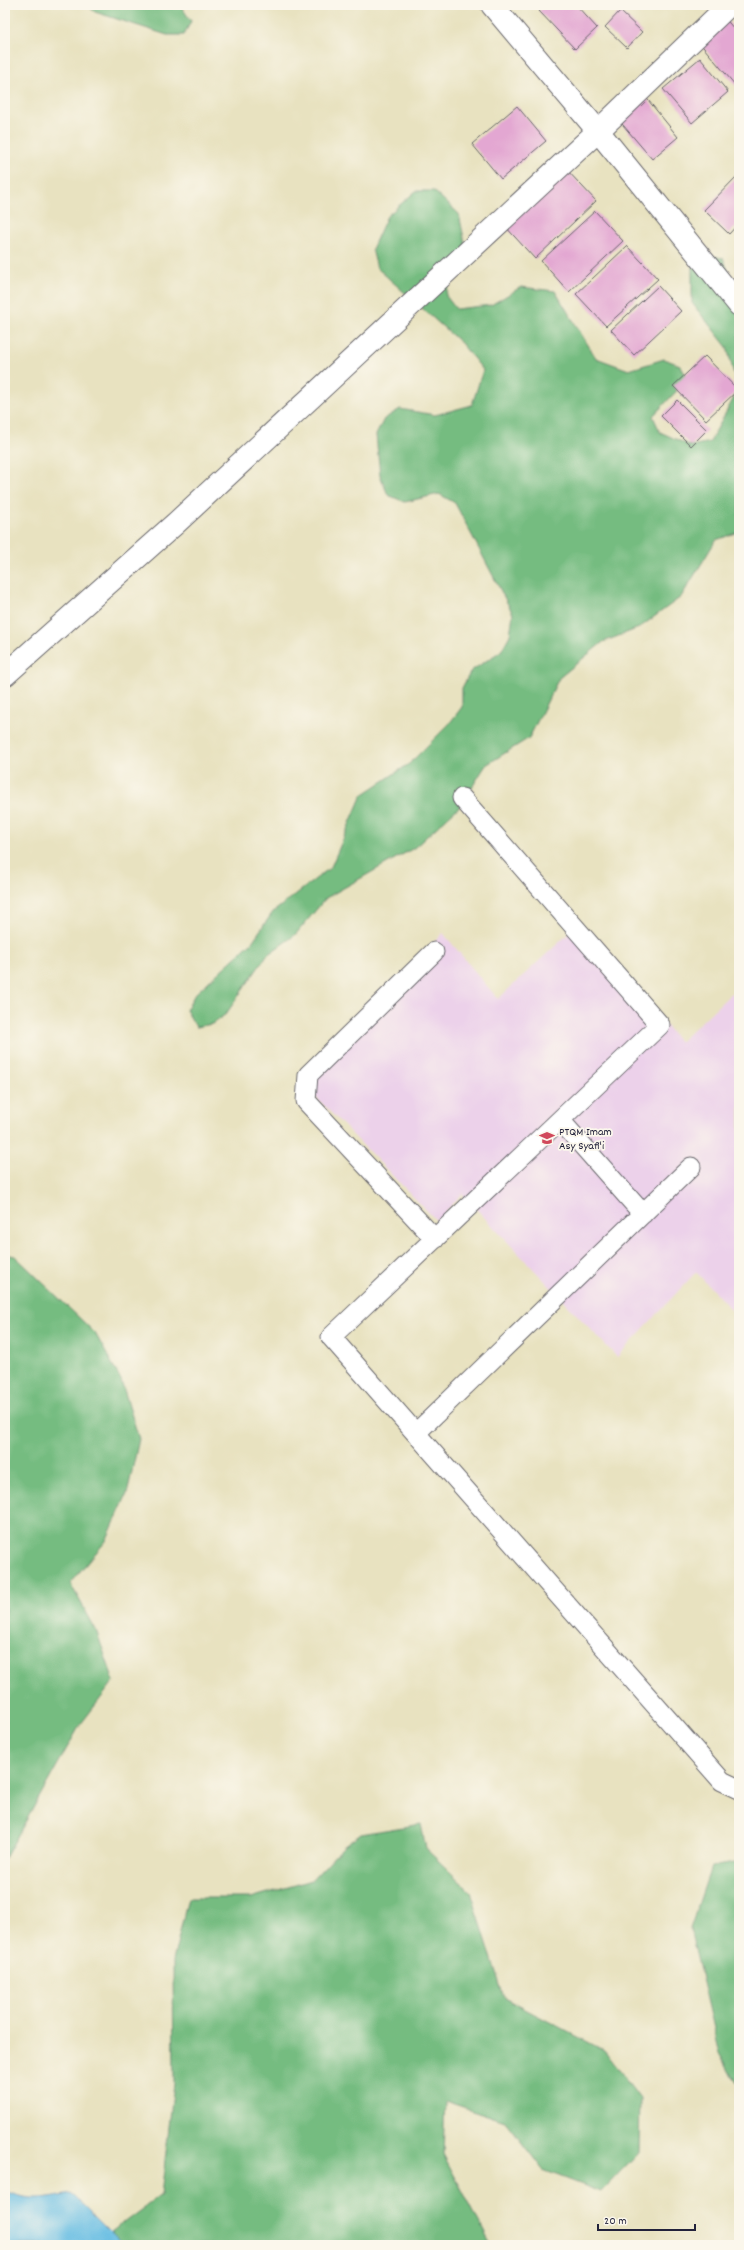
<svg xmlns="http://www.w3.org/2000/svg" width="744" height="2250" font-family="Dekko,sans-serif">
<rect width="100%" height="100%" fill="#fbf7ec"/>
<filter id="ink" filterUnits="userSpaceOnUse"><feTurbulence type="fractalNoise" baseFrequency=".025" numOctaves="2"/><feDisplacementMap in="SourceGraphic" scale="8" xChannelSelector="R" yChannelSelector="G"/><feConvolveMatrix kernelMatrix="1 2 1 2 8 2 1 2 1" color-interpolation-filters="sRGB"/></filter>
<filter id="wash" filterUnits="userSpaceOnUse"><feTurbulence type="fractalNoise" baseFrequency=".012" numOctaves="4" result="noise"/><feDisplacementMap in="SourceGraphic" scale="16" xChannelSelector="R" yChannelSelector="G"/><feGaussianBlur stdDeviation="0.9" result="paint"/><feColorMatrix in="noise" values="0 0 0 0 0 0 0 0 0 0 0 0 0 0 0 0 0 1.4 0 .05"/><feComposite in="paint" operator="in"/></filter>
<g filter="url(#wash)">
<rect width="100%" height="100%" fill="#e8e2c0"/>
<path fill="#ecd1ea" d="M579,924L680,1042L739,986V1318L696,1272L617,1357L462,1194L437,1221L301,1082L443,933L498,999Z"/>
<path fill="#74bc80" stroke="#4b6f5e" d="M87,5H180L191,21L184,35H167L95,12Z
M416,191H434L459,214L466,248L449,276L446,296L456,309L491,305L521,287L555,291L596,358L629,370L664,359L680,365L688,379L653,416L660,432L691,446L710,442L738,390L727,347L692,303V266L706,255L723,258L739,297V532L716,540L681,597L639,628L603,642L559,678L529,738L486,765L460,806L414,848L326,898L295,935L267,955L226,1014L212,1024L196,1027L186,1010L195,994L252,942L273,912L331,867L362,795L409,764L449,724L462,707V688L471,671L501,651L510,635L513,614L455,503L439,494L405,502L388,495L380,475L376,435L384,419L400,409L435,415L472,405L483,370L461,343L377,268L372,249L387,216Z
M5,1254L15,1256L95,1333L121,1380L139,1439L127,1494L106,1541L70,1583L96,1630L114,1681L80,1725L5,1858Z
M421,1824L426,1849L471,1892L504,1998L605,2051L640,2098L639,2152L601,2192L543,2170L505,2121L445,2101L443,2154L491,2245H114L111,2232L161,2195L174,2084L173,1961L188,1898H251L312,1880L343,1847L361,1834Z
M739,1862V2089L720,2053L690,1929L711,1867Z"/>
<path fill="#66bde3" stroke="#44708f" d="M5,2191C30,2202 45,2198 71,2193L123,2245H5Z"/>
<g id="blocks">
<path fill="#e3a7d2" d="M546,5H576L597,28L575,49L539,11Z
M620,11L642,32L627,48L605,27Z
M725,18L739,35V84L736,86L698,41Z
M700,58L728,92L692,123L663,89Z
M644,95L678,137L652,159L617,118Z
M517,106L546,141L501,179L472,144Z
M565,168L596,201L535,259L504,225Z
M739,174V223L729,234L704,210Z
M595,211L623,241L569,292L541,261Z
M627,246L658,279L606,326L576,294Z
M658,286L681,311L634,355L611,330Z
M705,356L738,390L706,420L673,386Z
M677,400L707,430L691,446L661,416Z"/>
</g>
</g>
<g filter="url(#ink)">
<use href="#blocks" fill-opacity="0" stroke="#67656a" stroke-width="1"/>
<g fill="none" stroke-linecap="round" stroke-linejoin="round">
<g stroke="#67656a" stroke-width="21">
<path id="lane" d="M462,798L660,1025L331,1337L722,1781L739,1789
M434,952L308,1075L306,1101L435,1239
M560,1120L643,1214
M416,1433L691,1167"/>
</g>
<g stroke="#67656a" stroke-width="24">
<path id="street" d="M492,5L598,131L739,305
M5,675L176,523L598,131L729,5"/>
</g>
<use href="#lane" stroke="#fff" stroke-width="19"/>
<use href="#street" stroke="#fff" stroke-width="22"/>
</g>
</g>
<defs>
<g id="school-bare" transform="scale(1.2)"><path d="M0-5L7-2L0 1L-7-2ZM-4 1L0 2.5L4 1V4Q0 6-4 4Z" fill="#d1495b" stroke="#fbf7ec" stroke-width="2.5" paint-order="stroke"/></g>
</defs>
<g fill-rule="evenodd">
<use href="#school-bare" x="547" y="1138"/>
</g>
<g text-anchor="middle" stroke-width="3.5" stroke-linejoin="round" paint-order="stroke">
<g font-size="12" fill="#22223b" stroke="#fbf7ec" text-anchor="start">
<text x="559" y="1135">PTQM Imam<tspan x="559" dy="14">Asy Syafi'i</tspan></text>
</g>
</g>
<rect width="744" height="2250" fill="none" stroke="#fbf7ec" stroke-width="20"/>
<path d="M598 2224v6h97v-6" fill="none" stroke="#22223b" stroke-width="2"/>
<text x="604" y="2224" font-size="12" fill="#22223b" stroke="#fbf7ec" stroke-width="3" paint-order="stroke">20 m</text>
</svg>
